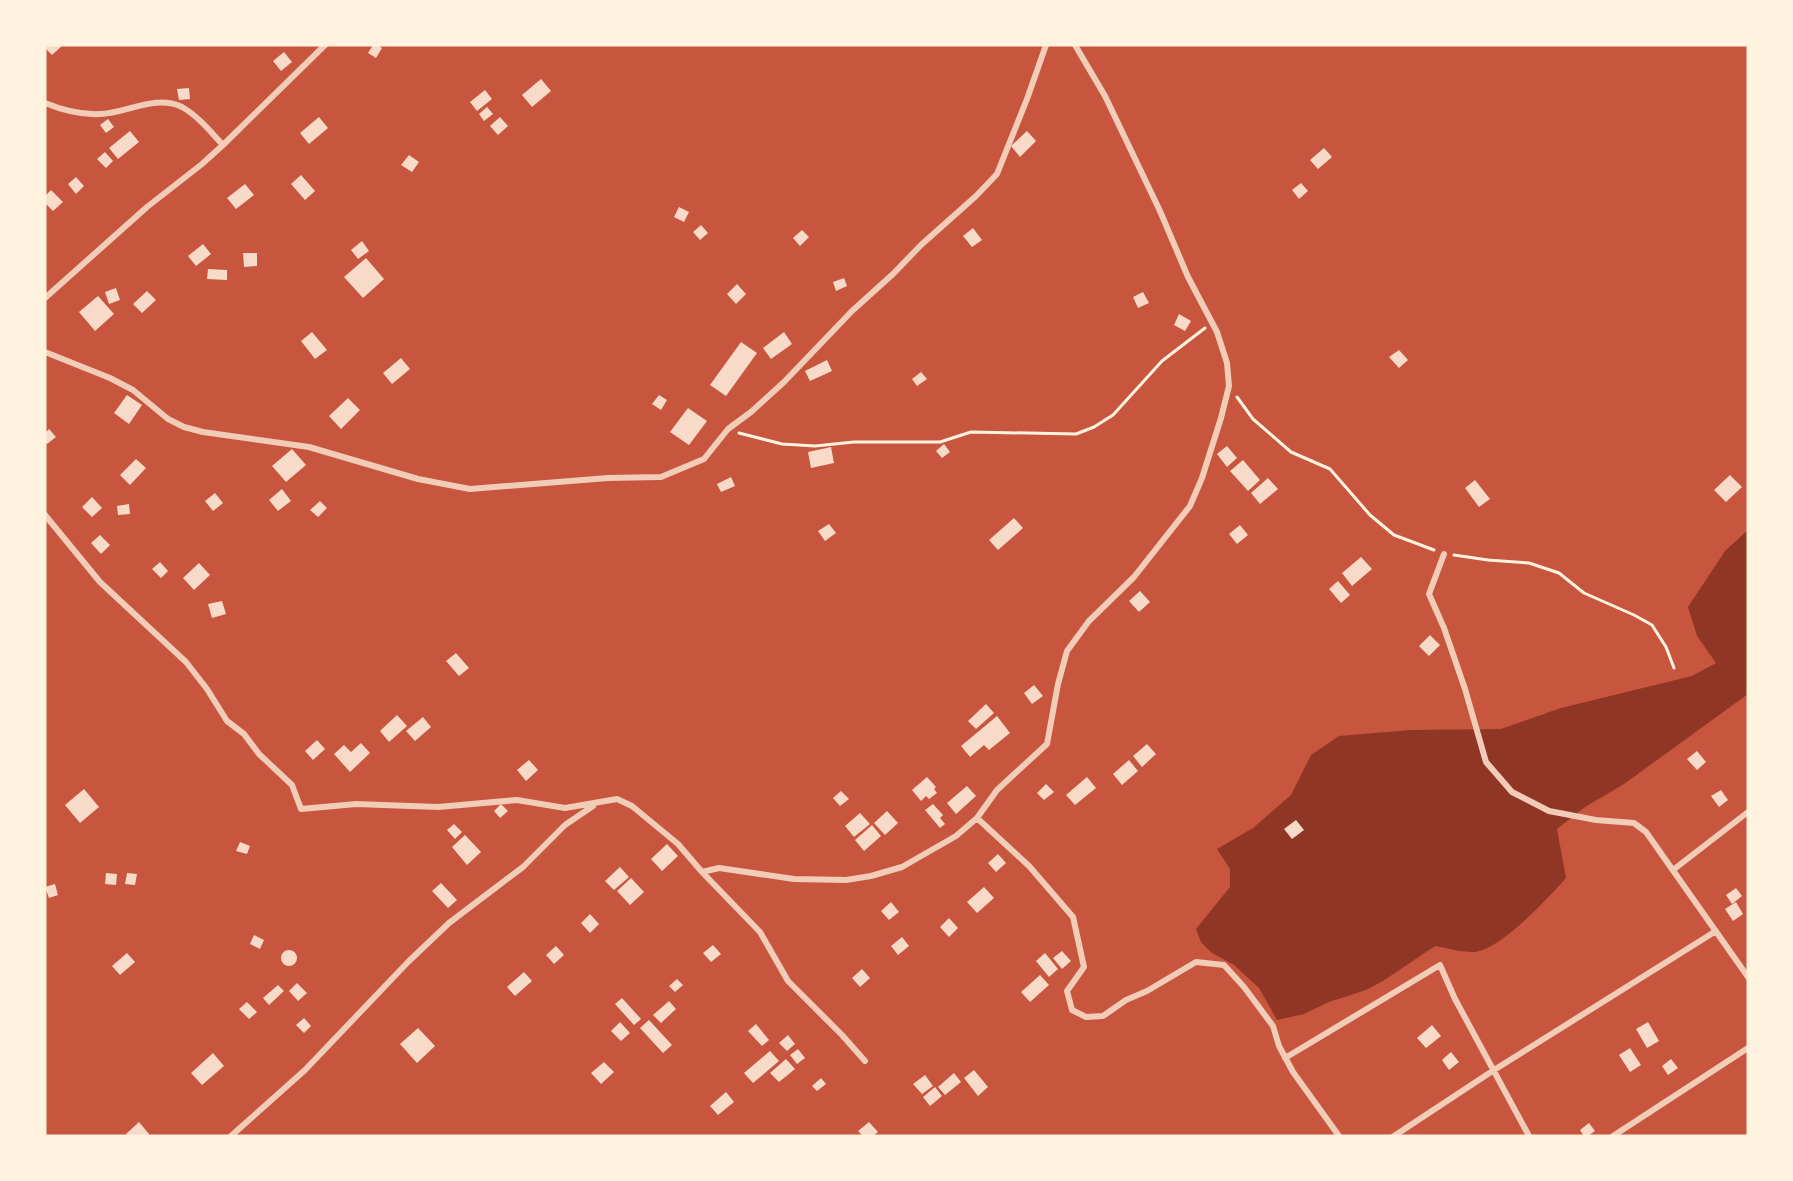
<svg xmlns="http://www.w3.org/2000/svg" width="1793" height="1181" font-family="'Source Sans 3',sans-serif">
<rect width="100%" height="100%" fill="#c8553d"/>
<path fill="#8f3625" d="M1748,530V694L1624,784L1585,807L1557,829L1566,878C1549,897 1498,953 1472,952C1460,952 1447,948 1435,946L1383,981L1366,990L1329,1002L1304,1014L1277,1020L1259,988L1234,965L1212,953L1201,942L1196,929L1230,887V869L1217,849L1253,828L1291,795L1311,755L1339,736L1411,730L1501,729L1561,708L1692,676L1716,663L1697,636L1688,607L1725,551Z"/>
<path fill="#f7dbc8" d="M45,45H63L52,55L45,48Z
M373,45H378L382,48L376,58L368,53Z
M284,52L292,62L281,71L273,61Z
M541,79L551,91L532,107L522,95Z
M189,88L190,99L179,100L177,89Z
M485,90L492,99L477,111L470,102Z
M487,107L493,114L484,121L479,114Z
M319,117L328,128L309,144L300,133Z
M500,117L508,126L498,135L490,126Z
M108,119L114,127L106,133L100,125Z
M130,131L139,142L118,159L109,148Z
M1027,131L1036,141L1020,157L1011,146Z
M1324,148L1332,157L1318,169L1310,160Z
M105,152L113,161L106,168L97,159Z
M409,155L419,162L412,172L401,165Z
M301,175L315,191L305,200L291,184Z
M76,177L84,186L76,194L68,184Z
M1301,183L1308,191L1299,199L1292,190Z
M245,184L254,195L236,209L227,198Z
M51,190L63,202L53,211L45,203V196Z
M679,207L689,212L684,222L674,217Z
M701,225L708,233L700,240L693,232Z
M973,228L982,240L972,247L963,236Z
M802,230L809,237L800,246L793,238Z
M362,241L369,251L358,259L351,250Z
M203,244L211,254L196,266L188,256Z
M243,253H257V266L244,267Z
M366,258L384,279L363,298L344,277Z
M208,269L227,270V280L207,279Z
M844,278L847,286L836,291L833,282Z
M737,284L746,294L736,304L727,294Z
M116,288L120,300L109,304L105,292Z
M147,291L156,300L142,313L133,304Z
M1143,292L1149,303L1138,308L1133,297Z
M98,296L114,314L95,331L79,312Z
M1179,314L1191,321L1185,331L1174,325Z
M312,332L327,350L315,359L301,341Z
M784,332L792,344L771,359L763,348Z
M741,342L757,353L726,396L710,385Z
M1399,350L1408,360L1399,368L1389,357Z
M401,358L410,369L392,384L383,373Z
M827,360L832,371L810,381L805,371Z
M921,372L927,379L917,386L912,379Z
M127,395L142,405L129,424L114,413Z
M659,395L667,400L661,410L652,404Z
M348,398L360,410L341,429L329,416Z
M688,408L707,421L689,445L670,432Z
M49,429L56,437L47,444L45,441V433Z
M944,444L950,452L942,458L936,451Z
M1227,446L1237,458L1227,467L1217,454Z
M831,447L834,463L811,468L808,452Z
M292,449L306,465L286,482L272,466Z
M136,459L146,468L130,485L120,475Z
M1243,460L1260,480L1248,491L1230,471Z
M1730,475L1742,487L1726,502L1714,490Z
M731,477L735,486L721,492L717,484Z
M1268,478L1278,489L1260,504L1251,493Z
M1475,480L1490,499L1479,507L1465,488Z
M282,489L291,501L278,511L269,500Z
M215,493L223,503L213,511L205,501Z
M92,497L102,508L92,517L82,507Z
M320,501L327,508L318,517L310,510Z
M129,504L130,514L118,515L117,506Z
M1014,518L1023,528L998,550L989,540Z
M829,524L836,533L825,541L818,531Z
M1240,525L1248,535L1237,544L1229,534Z
M100,535L110,545L101,554L91,543Z
M1361,557L1372,569L1352,586L1342,573Z
M160,562L168,571L161,578L152,569Z
M199,563L210,575L194,590L183,578Z
M1338,581L1350,595L1341,603L1329,589Z
M1140,591L1150,602L1139,612L1129,601Z
M222,601L226,614L212,618L208,604Z
M1430,635L1440,645L1429,656L1419,646Z
M456,653L469,668L459,676L446,661Z
M1034,685L1043,696L1032,704L1024,693Z
M986,704L994,713L976,729L968,721Z
M397,715L407,726L389,742L380,731Z
M997,716L1010,733L989,750L984,745L970,757L961,746Z
M423,717L431,727L415,741L406,731Z
M317,740L325,749L313,760L305,751Z
M361,743L370,753L350,772L334,754L344,745L351,752Z
M1147,744L1156,754L1142,767L1133,756Z
M1697,751L1706,762L1697,770L1687,759Z
M529,760L538,770L526,781L517,770Z
M1129,760L1138,771L1122,785L1113,774Z
M927,777L936,787L934,789L937,793L929,799L926,796L921,801L912,790Z
M1087,777L1096,788L1075,805L1066,795Z
M1046,784L1054,792L1044,800L1037,793Z
M967,786L976,796L956,814L947,803Z
M84,789L99,807L80,823L65,805Z
M1721,790L1728,800L1719,807L1711,796Z
M841,791L849,799L840,806L833,798Z
M501,804L508,811L500,818L494,811Z
M933,804L943,815L940,818L945,824L940,828L925,810Z
M887,811L898,823L885,835L874,823Z
M860,813L870,824L854,837L845,826Z
M1296,820L1304,830L1292,839L1284,829Z
M454,824L462,832L455,839L447,830Z
M872,825L881,836L864,851L855,840Z
M465,835L481,852L467,865L452,847Z
M240,842L250,846L247,854L236,851Z
M667,844L678,856L662,871L651,859Z
M998,854L1006,863L996,872L988,863Z
M620,867L629,877L614,890L605,881Z
M106,873L117,874L116,885L105,884Z
M127,873L137,874L135,885L125,884Z
M631,878L644,892L630,905L617,891Z
M441,883L457,900L448,908L432,891Z
M55,884L58,895L49,898L45,887Z
M984,887L994,898L977,913L967,902Z
M1736,888L1742,896L1732,904L1726,895Z
M891,902L899,912L889,920L881,911Z
M1736,902L1743,914L1733,921L1725,909Z
M590,914L599,924L590,933L581,923Z
M949,918L958,928L949,937L940,927Z
M254,935L264,940L260,949L250,944Z
M902,937L909,946L898,955L891,946Z
M713,945L721,954L711,962L703,953Z
M556,946L564,955L554,964L546,955Z
M281 958a8 8 0 1 1 16 0a8 8 0 1 1-16 0Z
M1062,951L1071,961L1062,969L1053,958Z
M127,953L135,962L120,975L112,966Z
M1045,953L1058,969L1049,977L1036,961Z
M862,969L870,978L860,987L852,978Z
M524,972L532,981L515,996L507,987Z
M1040,975L1049,985L1030,1002L1021,992Z
M677,979L683,985L675,992L669,986Z
M297,983L307,993L298,1001L289,991Z
M278,985L284,991L269,1005L263,998Z
M622,998L641,1019L634,1025L615,1004Z
M669,1001L676,1009L661,1023L653,1015Z
M247,1002L257,1012L249,1019L239,1009Z
M304,1018L311,1026L304,1033L296,1025Z
M649,1020L672,1045L663,1053L640,1028Z
M620,1022L630,1033L621,1041L611,1031Z
M1648,1022L1659,1041L1647,1048L1636,1029Z
M756,1024L769,1040L762,1046L748,1031Z
M1432,1025L1441,1036L1426,1048L1417,1038Z
M418,1028L435,1046L417,1063L400,1044Z
M788,1035L795,1044L787,1051L779,1043Z
M1630,1048L1641,1065L1630,1072L1619,1055Z
M798,1049L805,1058L797,1064L790,1055Z
M770,1051L779,1061L753,1083L744,1073Z
M1451,1052L1459,1062L1449,1070L1442,1060Z
M213,1053L224,1066L202,1085L191,1073Z
M786,1059L795,1069L779,1082L770,1073Z
M1671,1059L1678,1068L1668,1075L1662,1066Z
M604,1062L614,1072L601,1084L591,1073Z
M974,1070L988,1087L978,1096L964,1078Z
M954,1073L961,1082L945,1095L938,1087Z
M925,1075L933,1086L922,1094L913,1084Z
M821,1078L826,1084L817,1091L812,1086Z
M935,1087L942,1096L930,1106L923,1097Z
M726,1092L734,1102L718,1115L710,1106Z
M139,1122L149,1134L147,1136H129L126,1134Z
M869,1122L878,1132L873,1136H863L858,1131Z
M1589,1123L1595,1131L1588,1136H1584L1580,1130Z"/>
<g fill="none" stroke-linecap="round" stroke-linejoin="round">
<path stroke="#fff3e0" stroke-width="3" d="M1237,397L1253,419L1291,452L1330,469L1370,515L1394,535L1434,550
M739,433L782,444L815,446L854,442H940L971,432L1076,434L1094,427L1113,415L1162,361L1205,328
M1454,555L1488,560L1529,563L1559,573L1584,593L1634,615L1652,625L1666,647L1674,668"/>
<path stroke="#f1ccb7" stroke-width="6" d="M1075,45L1105,96L1160,211L1188,277L1217,332L1227,363L1229,386L1221,418L1202,478L1190,506L1134,577L1089,621L1067,651L1058,684L1047,744L997,790L977,818L1029,866L1073,917L1084,967L1067,991L1072,1010L1086,1017L1103,1016L1126,1000L1147,991L1196,962L1224,965L1244,987L1273,1026L1279,1046L1293,1072L1339,1136
M45,103C62,110 81,115 100,114C127,113 156,94 182,107C198,116 210,131 223,145
M45,298L147,207L202,164L223,145L325,45
M45,352L110,378L133,390L168,419L184,427L203,432L309,447L418,479L470,489L608,478L661,477L704,459L728,429L751,412L784,382L852,311L893,274L921,245L976,196L997,174L1027,99L1046,45
M45,515L100,582L186,662L207,689L227,721L244,734L259,754L292,785L301,809L356,804L438,807L517,800L565,808L617,799L632,806L678,844L702,872L760,932L788,981L842,1035L865,1061
M1444,554L1429,594L1444,628L1465,689L1486,762L1512,792L1549,811L1596,820L1634,823L1646,832L1748,977
M1673,870L1748,812
M702,872L719,868L794,879L846,880L871,876L902,867L956,836L977,818
M1285,1058L1440,965L1455,999L1529,1136
M231,1136L305,1070L408,962L449,923L523,867L565,825L593,806
M1394,1136L1494,1070L1716,931
M1613,1136L1748,1048"/>
</g>
<rect width="1793" height="1181" fill="none" stroke="#fff3e0" stroke-width="93"/>
</svg>
